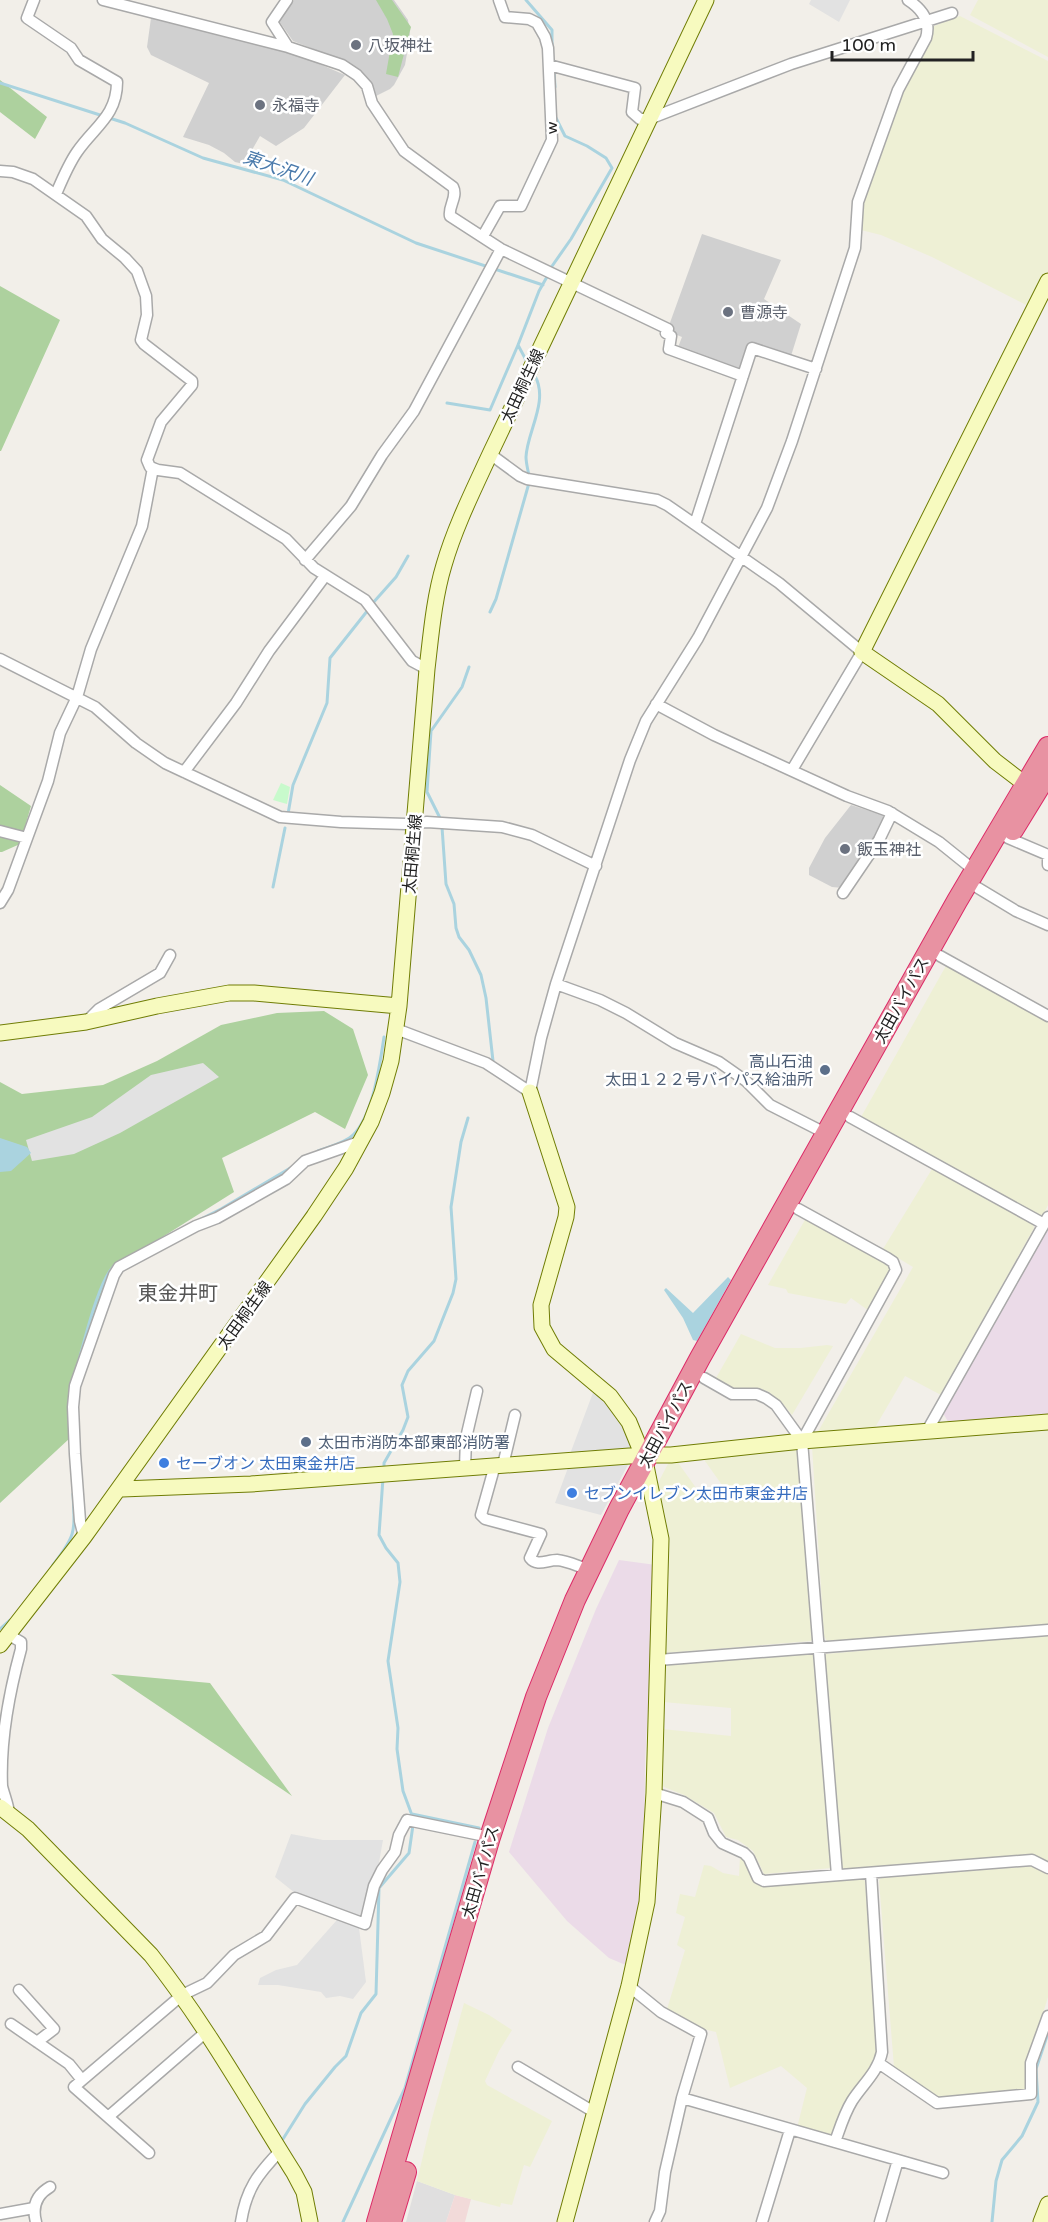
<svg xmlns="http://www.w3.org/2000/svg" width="1048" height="2222" font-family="'Varela Round','Noto Sans JP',sans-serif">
<rect width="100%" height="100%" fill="#f2efe9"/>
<path fill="#e0dfdf" d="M417,2181L455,2195L446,2222H406Z"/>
<path fill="#f2dad9" d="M455,2195L471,2199L465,2222H446Z"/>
<path fill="#ebdbe8" d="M1048,1227V1417L950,1425L943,1413Z
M619,1560L656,1565L645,1761L644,1879L628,1966L609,1958L567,1921L509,1852L548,1728L596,1609Z"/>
<path fill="#d0d0d0" d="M294,0H394L408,20L410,36L405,65L394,85L390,89L374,97L371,82L359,70L347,62L293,41L279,21Z
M151,18L301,56L345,75L304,128L276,146L260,136L244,164L235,162L224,153L209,145L183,137L209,83L151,55L147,47Z
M702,234L781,260L764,299L801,324L791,356L751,343L739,373L677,350L682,337L667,331Z
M851,805L886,816L883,828L843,888L832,887L809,875V868L825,838Z"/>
<path fill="#eef0d5" d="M978,0H1048V57L970,15Z
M960,16L1048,61V281L1034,309L932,257L881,235L857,229L858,202L929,28Z
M947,964L1048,1021V1205L1043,1215L1037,1217L861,1117Z
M932,1169L1033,1224L1034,1228L941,1395L905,1376L873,1431L816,1435L913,1267L883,1249Z
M806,1218L888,1263L892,1268L869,1311L851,1298L846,1304L788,1293L786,1289L768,1285Z
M741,1334L775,1348H801L827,1345L833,1346L792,1415L783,1404L769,1392L759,1388L733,1389L716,1378Z
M1048,1427V1625L827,1641L824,1636L812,1446Z
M798,1448L813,1639L811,1641L666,1653L663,1645L657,1485L671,1458L674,1457L704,1499L722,1485L700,1454Z
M1048,1634V1863L1035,1856L848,1870L842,1868L825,1656L826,1654Z
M809,1652L815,1656L832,1868L764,1874L753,1851L738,1840L726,1837L714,1813L684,1795L664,1787L661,1783L662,1729L731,1736V1708L663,1702L664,1667L667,1663Z
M740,1856L745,1861L754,1882L763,1887L862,1879L865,1881L879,2052L873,2064L839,2116L833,2136L797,2128L807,2088L781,2066L730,2088L716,2032L703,2029L678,2017L667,2009L685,1950L677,1945L685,1917L676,1913L680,1894L695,1897L704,1865L711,1866L723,1873L739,1876Z
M1034,1866L1048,1875V1997L1029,2058L1026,2090L947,2099L939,2097L894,2067L879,1881L881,1878Z
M464,2003L489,2015L512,2030L499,2051L485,2081L487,2085L552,2121L530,2167L524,2165L512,2205L501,2203L500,2207L455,2195L417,2181L431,2122Z"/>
<path fill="#add19e" d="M376,0H392L411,27L398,77L386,74L393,34L387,19Z
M0,80L47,117L35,139L0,112Z
M0,286L60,320L1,451H0Z
M0,785L31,806L20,844L2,852H0Z
M324,1011L353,1029L368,1075L345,1129L315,1112L222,1158L234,1192L110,1270L71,1385L70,1438L0,1503V1082L22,1094L103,1085L157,1061L221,1025L277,1013Z
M111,1674L210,1683L292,1796Z"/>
<path fill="#c8facc" d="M281,783L290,787L287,804L273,800Z"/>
<path fill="#e2e2e2" d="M811,0H850L839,22L809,4Z
M203,1063L219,1077L120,1133L74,1154L32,1161L26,1140L92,1117L151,1075Z
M594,1390L617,1417L633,1447L630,1450L570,1454Z
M630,1461L601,1515L555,1503L569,1465Z
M291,1834L323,1840H383L378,1868L359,1928L366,1982L353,1999L340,1996L326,1998L321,1992L278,1985H258L260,1978L276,1970L297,1965L344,1912L300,1897L275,1877Z"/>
<path fill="#aad3df" d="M0,1138L27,1147L31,1153L11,1171L0,1172Z
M728,1277L731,1280L697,1341L693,1340L683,1318L664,1290L666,1288L693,1313Z"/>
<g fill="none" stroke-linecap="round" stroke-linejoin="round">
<path stroke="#aad3df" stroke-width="3" d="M526,0L552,30V46
M554,70L555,87
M0,83L125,123L203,158L283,180L416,243L543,285
M550,269L571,239L612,168L606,158L587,146L565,136L556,118
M526,360L518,345L539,291L548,275
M447,403L490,410L518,345
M529,476C528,470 526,463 526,457C527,432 549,401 535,376
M372,604L396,577L408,556
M490,612L496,599L529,483
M288,814L293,785L327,703L330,658L368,610
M441,820L427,792L431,731L462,687L469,667
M442,827L446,884L454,904L456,928L459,937L469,950L481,975L486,998L493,1061
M273,887L285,828
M318,1151C328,1147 345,1143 353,1135C373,1116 380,1064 384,1037
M199,1220L221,1209L292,1167
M79,1360C85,1339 99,1280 114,1266
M384,1469V1463L403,1430L408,1417L402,1385L408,1371L434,1341L453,1293L456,1279L451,1207L461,1142L468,1118
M383,1478L379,1535L386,1548L398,1563L400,1582L388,1661L398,1728L397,1749L403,1791L413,1818
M53,1565C76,1535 75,1533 73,1494
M0,1629L10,1620
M412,1814L479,1828
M283,2139L305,2104L335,2067L346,2056L361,2013L376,1994L379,1888L409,1853L413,1825
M343,2222L405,2088L475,1842
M992,2222L996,2181L1002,2160L1022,2136L1038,2102L1036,2069L1048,2033"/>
<g stroke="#a9a9a9" stroke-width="13">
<path id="street" d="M34,0L27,18L71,48L79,60L117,82C117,116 94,127 77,152C68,165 62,180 56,194
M103,0L288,47
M287,0L272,22L288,47L342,65L357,75L367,86L372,103L404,151L453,187C458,197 448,206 450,216L501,249L668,329L666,333L671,336L669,349L743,376
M549,65L635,88L632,112L640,119H649L791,64L952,13
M0,171L13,172L33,179L86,216L102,239L125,258L137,271L146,296L147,315L141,340L144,344L192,381V385L161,422L147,460L150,467L158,470L180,473L286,539L314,568L365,600L412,661L427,669
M483,236L500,206H521L552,140L548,48L545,37L537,23L529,19L505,17L499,0
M490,454L520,476L527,479L639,497L657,500L667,505L779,583L862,652L792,770
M695,524L752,348L816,369
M305,560L351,506L382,455L414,411L501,249
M0,659L95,707L136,743L165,763L280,817L341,822L406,824L427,822L502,827L532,835L596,866
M656,704L714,735L847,796L888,811L939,842L975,871
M184,772L236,703L269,651L325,576
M0,831L27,838
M1008,838L1048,855V865
M978,888L1016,911L1048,925
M843,893L879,840L892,813
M0,903L8,890L48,781L60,733L77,697L91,649L142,526L153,468
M940,956L1048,1016
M556,984L600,1000L626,1013L675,1043L719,1062L746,1081L770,1105L827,1134
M87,1021L99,1009L160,973L170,955
M396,1029L486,1063L530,1092L541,1038L556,984L630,760L646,721L698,638L767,508L792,441L855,248L858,202L898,90L926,38C931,21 922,9 908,0
M850,1117L1044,1224
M798,1209L887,1258L893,1262L896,1270L802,1441
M704,1378L732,1394H757L766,1398L776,1405L802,1441L837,1875
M927,1431L1048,1217
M495,1465L481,1515L485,1519L541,1534L530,1558C537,1567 547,1560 557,1560C569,1561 579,1567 590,1570
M503,1465L515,1415
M465,1468L466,1438L477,1391
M84,1537L80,1521L75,1454L73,1407L75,1386L114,1275L119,1267L196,1226L217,1218L286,1179L305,1161L362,1141
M9,1635L21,1642V1649C9,1693 0,1740 2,1786C4,1795 8,1804 9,1813
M658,1660L1048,1630
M654,1793L683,1802L708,1818L714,1833L722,1843L744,1853L749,1858L758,1878L764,1881L1032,1860L1048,1868
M629,1986L661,2012L701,2034L682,2098L665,2172L660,2211L655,2222
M19,1990L54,2029L37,2042
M11,2024L69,2064L82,2080
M880,2064L937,2103L1031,2094V2063L1048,2016
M518,2067L594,2112
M682,2098L943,2173
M108,2117L206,2032
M835,2142C840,2128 844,2114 852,2101C862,2085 878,2072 882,2052L871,1873
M149,2153L74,2087L182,1995L207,1983L234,1955L266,1936L295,1898L365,1924L374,1886L382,1870L395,1852L399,1835L407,1820L490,1837
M0,2214L34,2208
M36,2222C32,2207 36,2195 50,2187
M241,2222C246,2189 258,2174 280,2151
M762,2222L790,2130
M880,2222L898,2160"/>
</g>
<g stroke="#707d05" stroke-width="17">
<path id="secondary" d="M1025,784L995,761L938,704L862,652L1048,281
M0,1033L86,1022L157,1006L229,993H254L399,1006
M530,1092L567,1207L566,1217L541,1305L542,1327L554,1349L610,1396L629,1422L645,1461L661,1539L654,1793L647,1902L629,1986L565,2222
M122,1489L251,1484L643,1455H671L802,1441L1048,1422
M0,1645L84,1537L314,1216L346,1168L371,1122L382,1093L391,1061L399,1006L427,669C431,635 434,598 444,565C455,527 473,491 490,454L706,0
M0,1807L28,1829L151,1955C205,2023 248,2100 294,2173L304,2192L310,2222
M1041,2222L1048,2204"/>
</g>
<g stroke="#dc2a67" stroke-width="22">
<path id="highway" d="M1013,830L1048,773
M377,2222L490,1837L536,1697L575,1600L619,1509L700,1358L957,901L1048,747
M391,2222L406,2172"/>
</g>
<use href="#street" stroke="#fff" stroke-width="10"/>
<use href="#secondary" stroke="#f7fabf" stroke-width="15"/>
<use href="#highway" stroke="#e892a2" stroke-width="20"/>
</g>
<g fill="#6b7280" stroke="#fff" stroke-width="2">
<circle cx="356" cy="45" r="6"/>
<circle cx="260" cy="105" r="6"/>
<circle cx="728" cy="312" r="6"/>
<circle cx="845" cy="849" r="6"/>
</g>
<g fill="#5c6f8a" stroke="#fff" stroke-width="2">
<circle cx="825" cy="1070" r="6"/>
<circle cx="306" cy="1442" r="6"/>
</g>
<g fill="#3f7fe0" stroke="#fff" stroke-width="2">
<circle cx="164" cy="1463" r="6"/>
<circle cx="572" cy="1493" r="6"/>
</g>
<g text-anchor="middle" stroke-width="5" stroke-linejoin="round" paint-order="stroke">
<g font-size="16" fill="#5b616d" stroke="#fff" text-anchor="start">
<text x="368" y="51">八坂神社</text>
<text x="272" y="111">永福寺</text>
<text x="740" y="318">曹源寺</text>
<text x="857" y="855">飯玉神社</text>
</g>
<g font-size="16" fill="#222" stroke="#fff">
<text transform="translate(551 128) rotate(-90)" y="6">w</text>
<text transform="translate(522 386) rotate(-65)" y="6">太田桐生線</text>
<text transform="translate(412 854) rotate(-85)" y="6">太田桐生線</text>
<text transform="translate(901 1000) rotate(-61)" y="6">太田バイパス</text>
<text transform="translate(244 1315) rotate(-54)" y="6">太田桐生線</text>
<text transform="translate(665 1424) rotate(-62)" y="6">太田バイパス</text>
<text transform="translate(480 1872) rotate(-74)" y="6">太田バイパス</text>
</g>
<g font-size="16" fill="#4e5e75" stroke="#fff" text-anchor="end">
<text x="813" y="1067">高山石油<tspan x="813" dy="18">太田１２２号バイパス給油所</tspan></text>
<text x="318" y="1448" text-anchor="start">太田市消防本部東部消防署</text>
</g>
<g font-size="16" fill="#366cbe" stroke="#fff" text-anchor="start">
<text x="176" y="1469">セーブオン 太田東金井店</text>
<text x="584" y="1499">セブンイレブン太田市東金井店</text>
</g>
<g font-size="18" font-style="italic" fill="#4a7aab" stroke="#fff">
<text transform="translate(278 168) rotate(19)" y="6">東大沢川</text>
</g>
<g font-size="20" fill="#555" stroke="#fff">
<text x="178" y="1300">東金井町</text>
</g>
</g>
<path d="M832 51v9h141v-9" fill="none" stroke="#222222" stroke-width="3"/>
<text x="841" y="51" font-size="18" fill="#222222" stroke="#ffffff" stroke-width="4.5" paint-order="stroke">100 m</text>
</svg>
